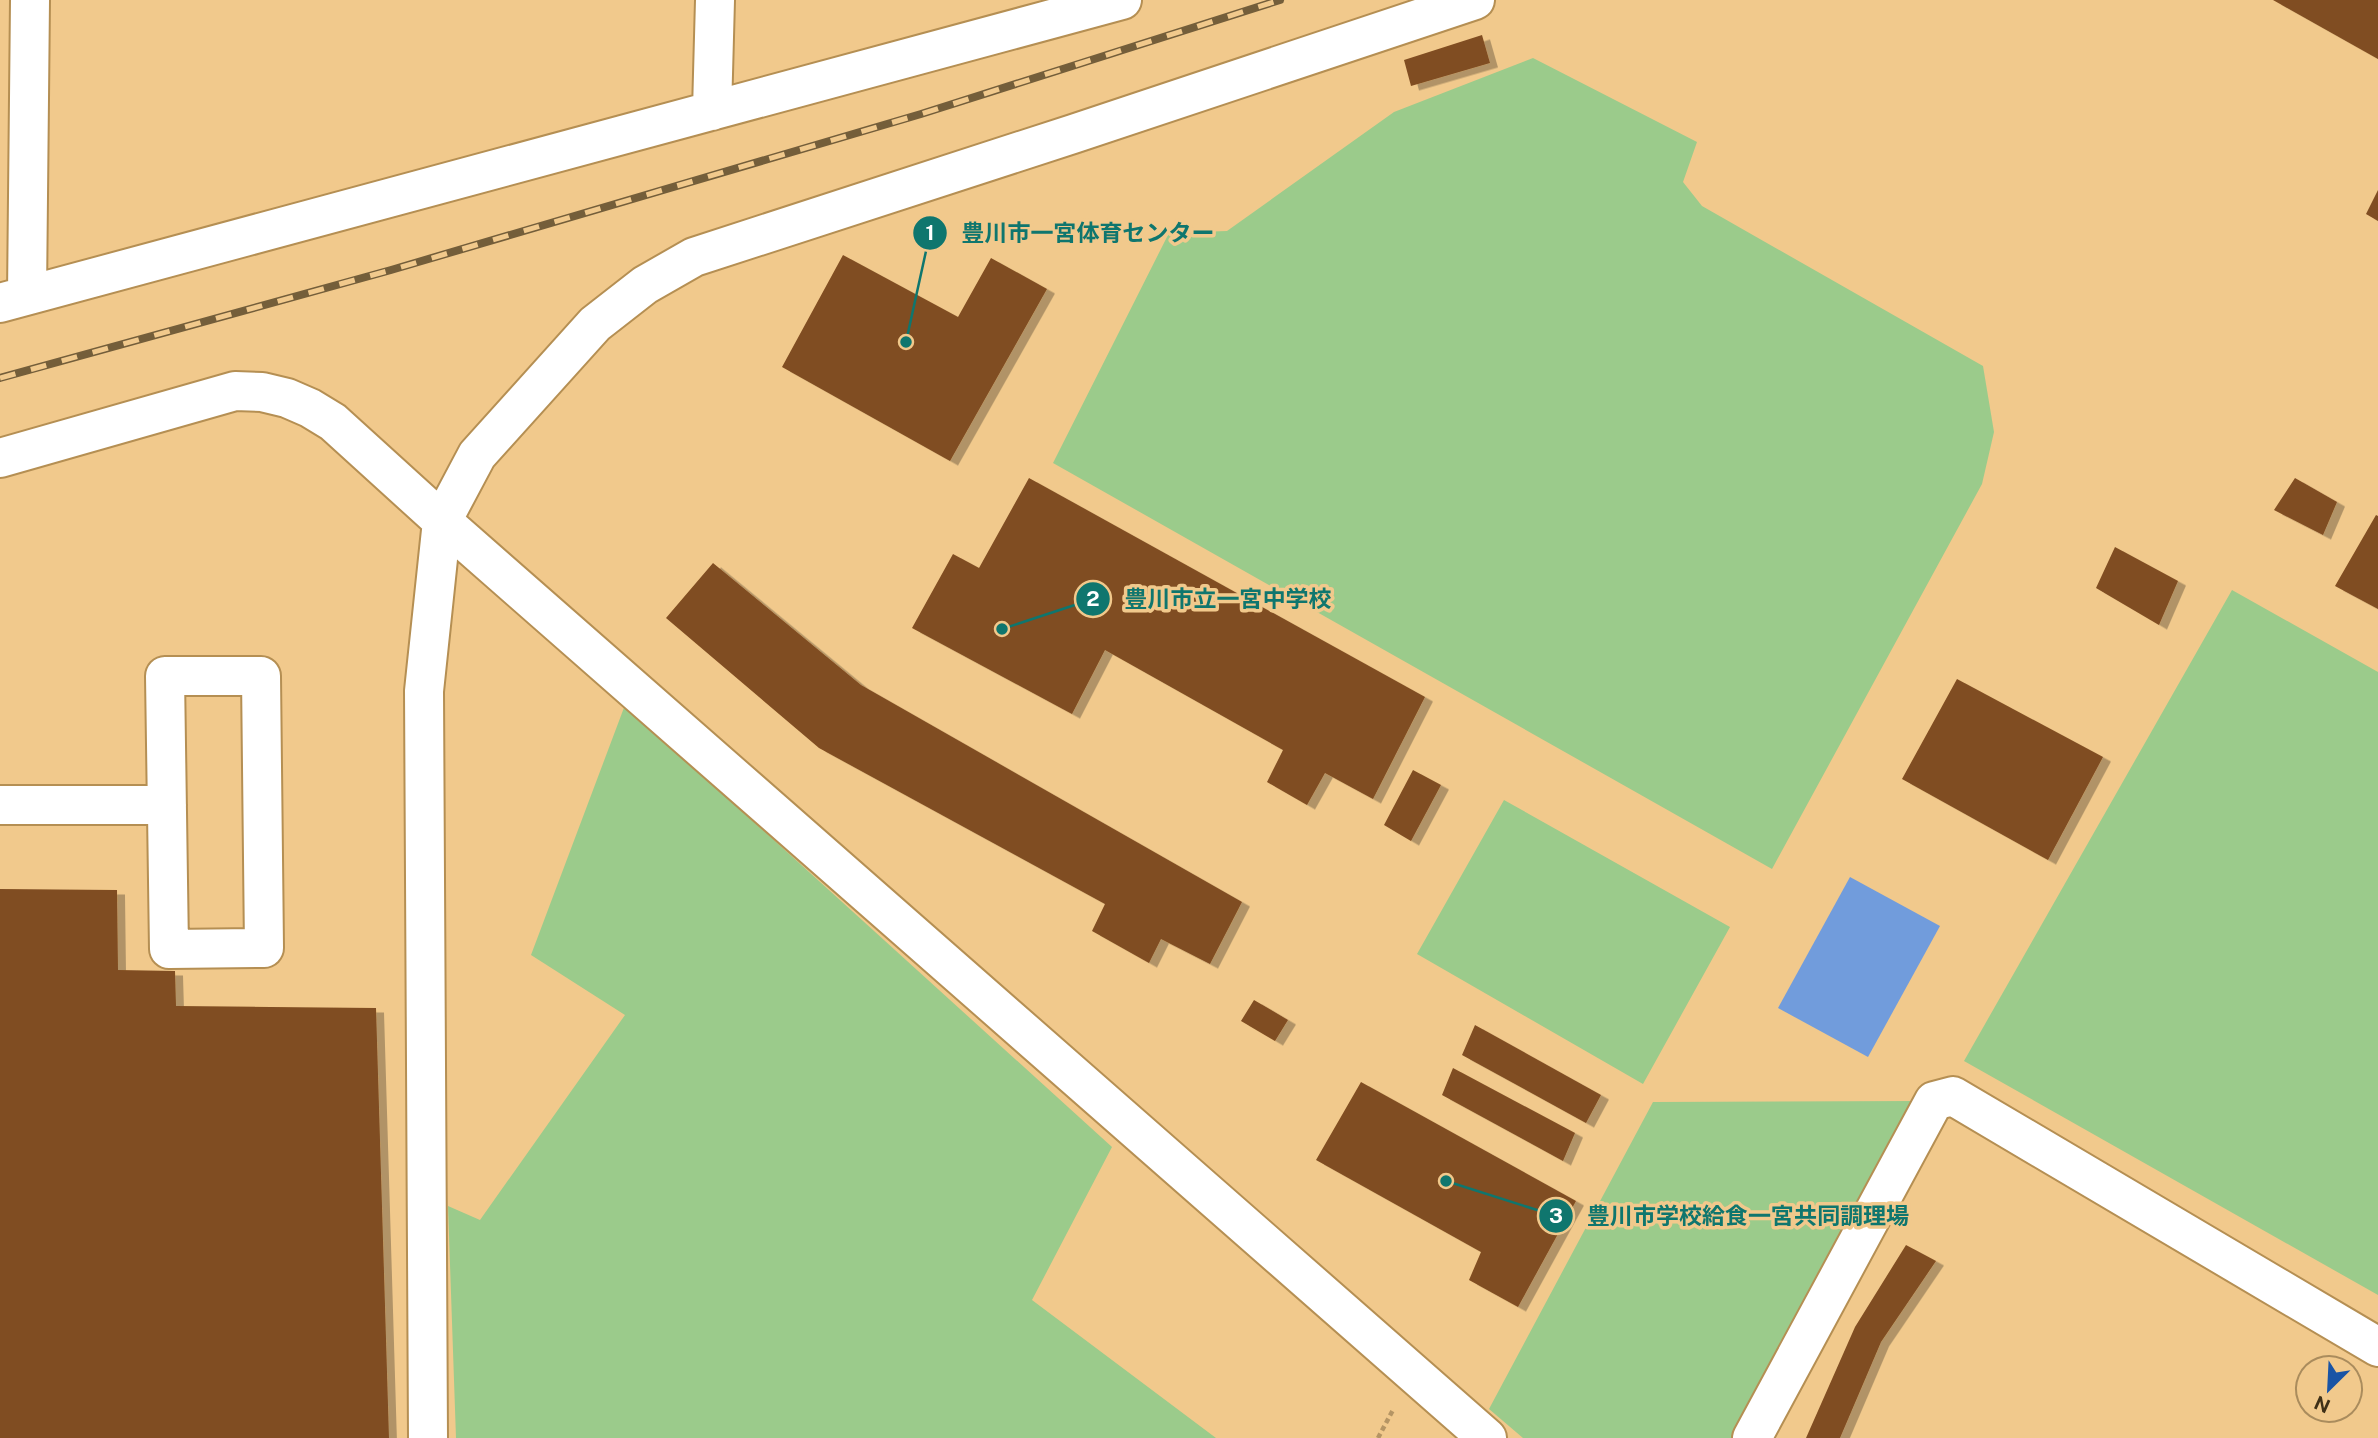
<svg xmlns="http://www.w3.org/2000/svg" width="2378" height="1438" font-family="'Public Sans','Noto Sans JP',sans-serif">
<defs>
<filter id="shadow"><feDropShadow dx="8" dy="4.5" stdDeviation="0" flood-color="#0004"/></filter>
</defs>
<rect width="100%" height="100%" fill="#f1c98c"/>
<path fill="#9bcb8b" d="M1533,58L1697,142L1683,182L1702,206L1983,366L1994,432L1982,484L1772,869L1053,463L1169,233L1227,231L1394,112Z
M2232,590L2378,672V1295L1964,1061Z
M625,705L1112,1147L1032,1300L1216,1438H456L448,1206L480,1220L625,1015L531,955Z
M1504,800L1730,927L1643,1084L1417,954Z
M1920,1101L1743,1438H1523L1489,1409L1653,1102Z"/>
<path fill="#719cdc" d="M1850,877L1940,926L1868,1057L1778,1008Z"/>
<path fill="#804d21" filter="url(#shadow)" d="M2273,0H2378V59Z
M1482,35L1490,63L1411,86L1404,60Z
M2378,190V221L2366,214Z
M843,255L958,317L991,258L1047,289L950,461L782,367Z
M1029,478L1425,697L1373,799L1325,773L1307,805L1267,782L1283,750L1105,650L1072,714L912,628L953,554L979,568Z
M2295,478L2337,502L2323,535L2274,510Z
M2376,515L2378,516V609L2335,586Z
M2115,547L2178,581L2159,625L2096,588Z
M713,563L861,685L1242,902L1210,964L1161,939L1149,963L1092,931L1105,904L819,748L666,618Z
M1957,679L2103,757L2048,860L1902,779Z
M1413,770L1441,785L1411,841L1384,825Z
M0,889L117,890L118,970L175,971L176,1006L376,1008L389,1438H0Z
M1254,1000L1288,1020L1275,1041L1241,1021Z
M1475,1025L1601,1095L1586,1123L1462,1055Z
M1453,1068L1575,1133L1563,1161L1442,1095Z
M1361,1082L1576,1201L1518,1307L1469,1280L1481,1252L1316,1160Z
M1906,1245L1936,1261L1881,1342L1840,1438H1806L1855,1327Z"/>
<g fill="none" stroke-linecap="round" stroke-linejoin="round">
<g stroke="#b58f53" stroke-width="42">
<path id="minor" d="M712,111L715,0
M27,295L30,0
M0,303L1122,0
M0,458L235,391L262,392L287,398L310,408L333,422L442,521L1487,1438
M165,676H261L264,948L169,949Z
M0,805H167
M428,1438L424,691L442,521L477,455L595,324L645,285L694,257L1073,134L1475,0
M1752,1438L1934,1101L1953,1096L2378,1347"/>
</g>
<path stroke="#b59564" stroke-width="4.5" stroke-dasharray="5 3.5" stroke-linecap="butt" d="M1378,1438L1394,1408"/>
<use href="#minor" stroke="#fff" stroke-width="38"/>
<g stroke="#745e3a" stroke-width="8">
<path id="rail" d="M0,378L391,270L921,114L1280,0"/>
</g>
<use href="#rail" stroke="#f1c98c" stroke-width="5" stroke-dasharray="16" stroke-linecap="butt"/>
</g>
<path fill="none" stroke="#0f766e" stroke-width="2.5" d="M906 342L930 233M1002 629L1093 599M1446 1181L1556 1216"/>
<g fill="#0f766e" stroke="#f1c98c" stroke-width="2.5">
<circle cx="906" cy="342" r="7"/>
<circle cx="1002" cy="629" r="7"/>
<circle cx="1446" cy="1181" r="7"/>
<circle cx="930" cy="233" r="18"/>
<circle cx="1093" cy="599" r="18"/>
<circle cx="1556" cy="1216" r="18"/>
</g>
<g font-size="21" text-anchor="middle" font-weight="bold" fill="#fff">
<text x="930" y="240">1</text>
<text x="1093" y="606">2</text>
<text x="1556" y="1223">3</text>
</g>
<g font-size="23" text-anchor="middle" font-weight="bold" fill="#0f766e" stroke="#f1c98c" stroke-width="7" stroke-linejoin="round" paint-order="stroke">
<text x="1088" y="241">豊川市一宮体育センター</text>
<text x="1228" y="607">豊川市立一宮中学校</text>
<text x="1748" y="1224">豊川市学校給食一宮共同調理場</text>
</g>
<g transform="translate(2329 1389) rotate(204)"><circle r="33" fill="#f1c98c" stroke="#aa8c5d" stroke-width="2"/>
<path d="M0-5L12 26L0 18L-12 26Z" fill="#1a54a5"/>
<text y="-10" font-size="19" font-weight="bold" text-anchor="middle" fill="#3f3017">N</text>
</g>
</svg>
